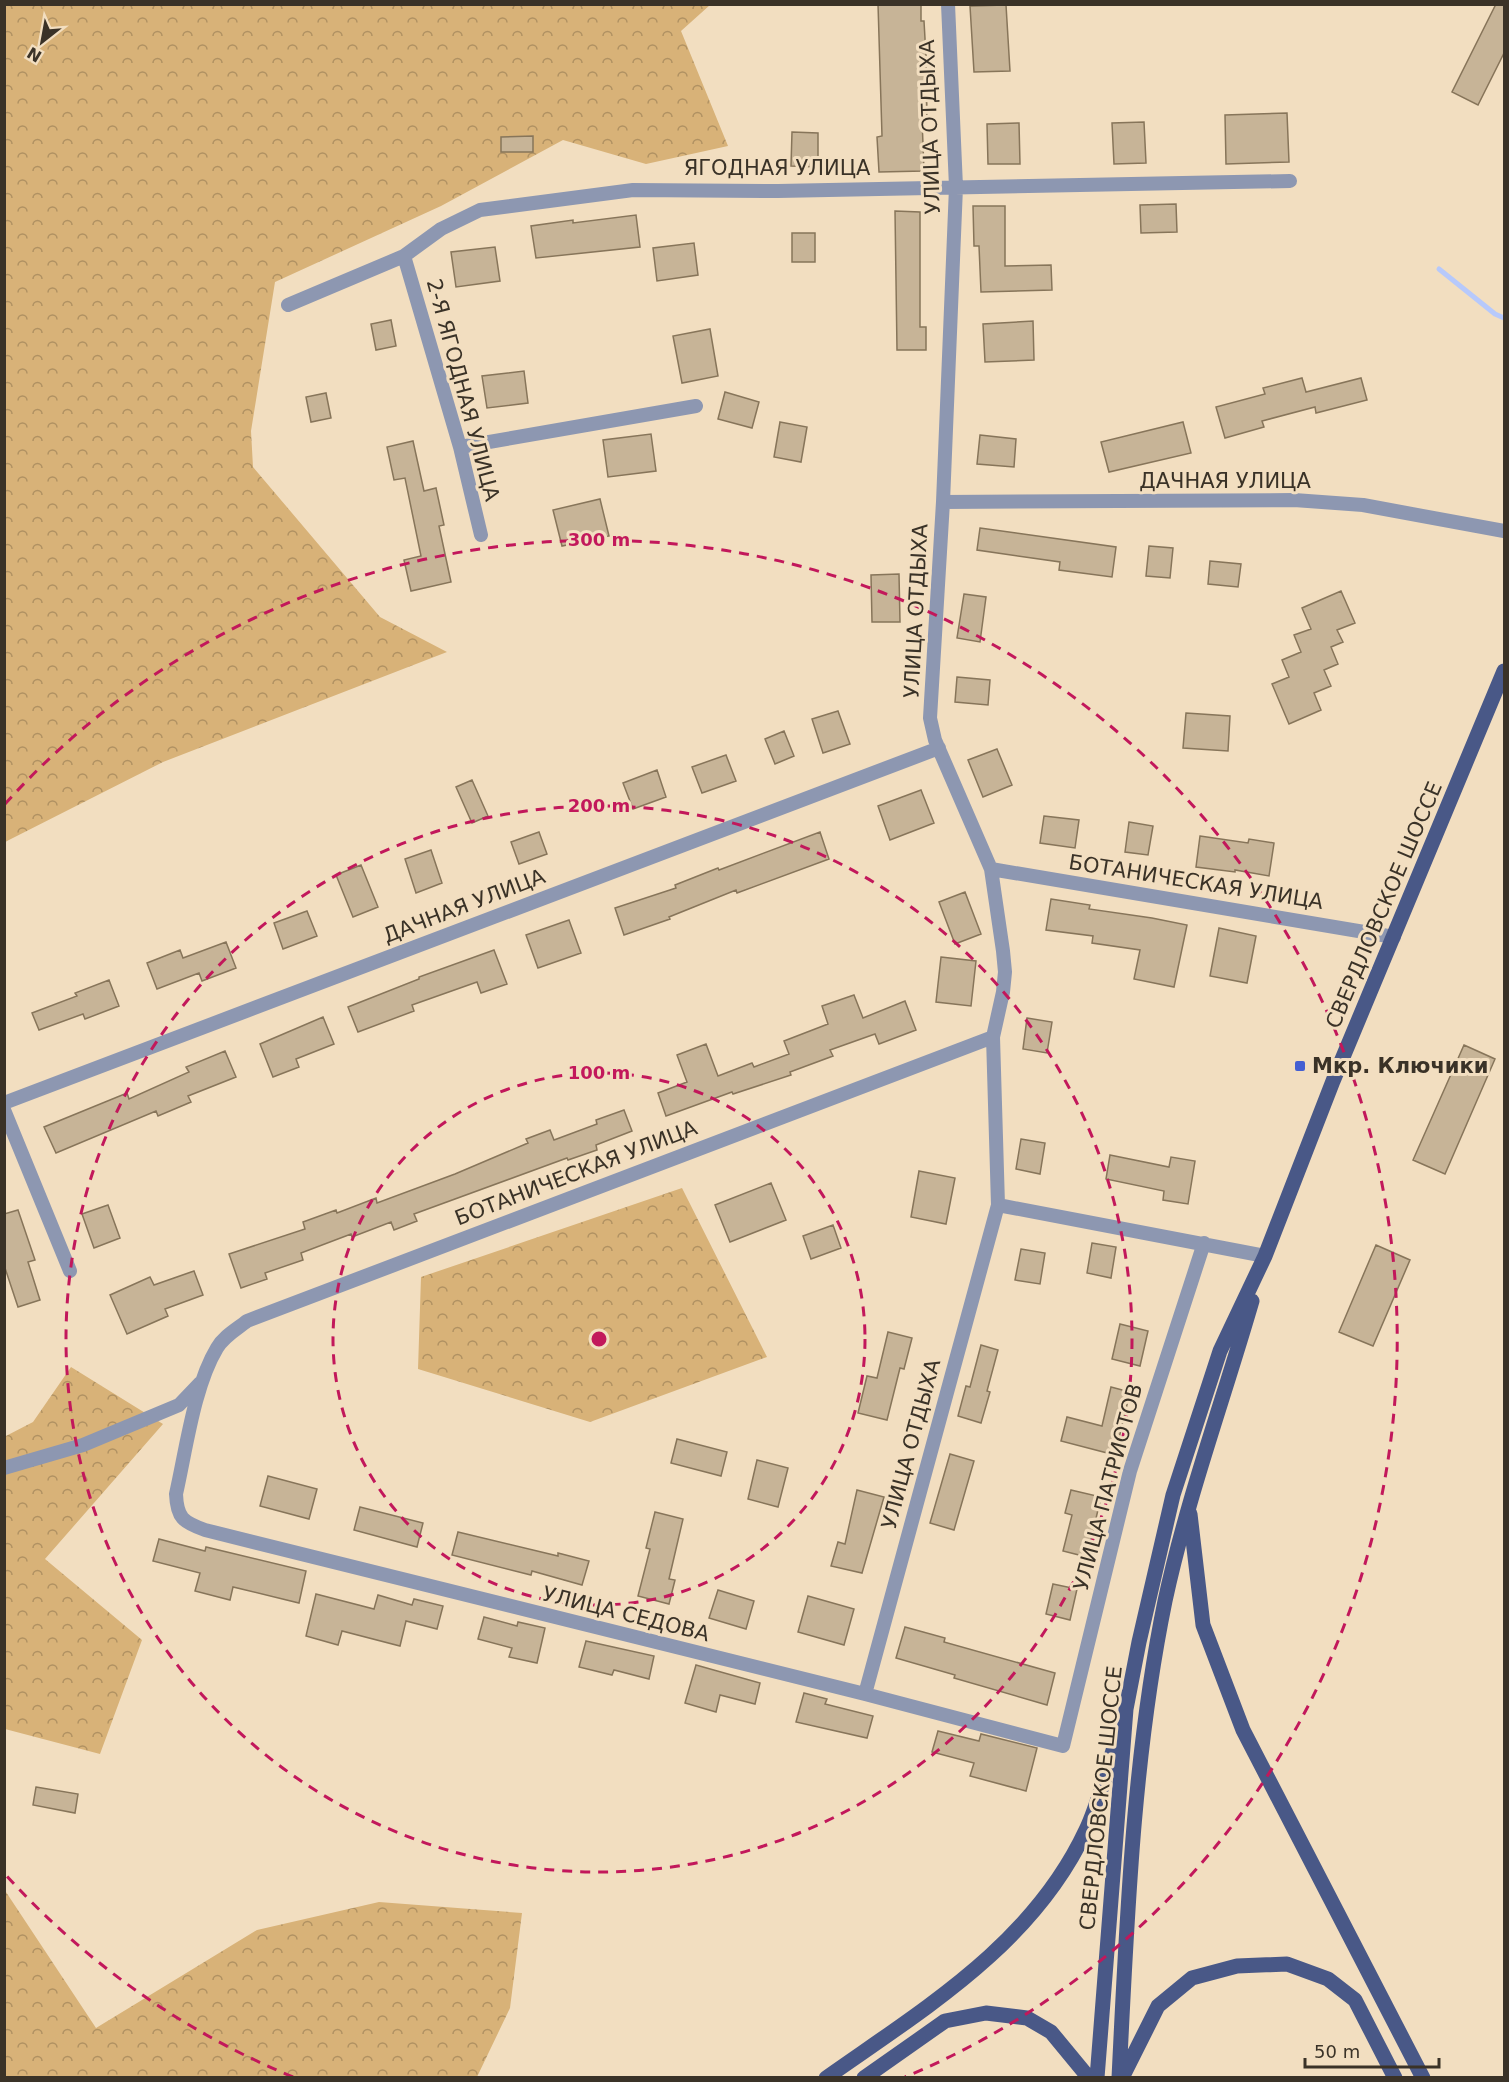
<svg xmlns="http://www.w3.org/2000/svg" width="1509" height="2082" font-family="'DejaVu Sans',sans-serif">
<defs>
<pattern id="forest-crowns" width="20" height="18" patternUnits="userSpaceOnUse" patternTransform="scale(1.5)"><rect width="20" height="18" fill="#d8b278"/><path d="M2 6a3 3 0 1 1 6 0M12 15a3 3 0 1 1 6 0" fill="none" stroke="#b09162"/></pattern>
</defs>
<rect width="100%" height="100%" fill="#f2dec0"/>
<path fill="url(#forest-crowns)" d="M5,5H710L681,31L728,146L646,164L563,140L441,206L275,282L251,431L253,467L380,617L447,652L163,762L5,842Z
M682,1188L767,1357L590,1422L418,1369L421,1277Z
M71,1367L163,1424L45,1559L142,1640L100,1754L5,1729L4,1437L33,1422Z
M4,1889L96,2028L257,1930L379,1902L522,1913L510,2008L477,2077H5Z"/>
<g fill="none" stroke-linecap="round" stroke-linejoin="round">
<path stroke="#b7c9fb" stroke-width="5" d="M1439,269L1495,314L1504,318"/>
</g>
<path fill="#c7b497" stroke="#87755a" stroke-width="1.5" d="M878,4H921V21H924L926,56L927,118H922L924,171L879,172L877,137L882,136Z
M1496,4H1504V53L1478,105L1452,92Z
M1006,5L1010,71L974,72L970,6Z
M1287,113L1289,162L1226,164L1225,115Z
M1144,122L1146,163L1114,164L1112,123Z
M1019,123L1020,164H988L987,124Z
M792,132L818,133V167L791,166Z
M533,136V152H501V137Z
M1176,204L1177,232L1141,233L1140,205Z
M973,206H1005V266L1051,265L1052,290L981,292L979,246H974Z
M895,211L920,212V327H926V350H897Z
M636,215L640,247L536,258L531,226L573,220V223Z
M792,233H815V262H792Z
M694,243L698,275L657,281L653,248Z
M495,247L500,281L456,287L451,252Z
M391,320L396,346L376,350L371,324Z
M1033,321L1034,360L985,362L983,324Z
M710,329L718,376L682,383L673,336Z
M524,371L528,403L487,408L482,376Z
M1302,378L1306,392L1361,378L1367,400L1316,413L1315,407L1262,421L1264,427L1225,438L1216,407L1265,394L1263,388Z
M725,392L759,402L752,428L718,419Z
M326,393L331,418L311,422L306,397Z
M780,422L807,427L801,462L774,457Z
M1183,422L1191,453L1109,472L1101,442Z
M651,434L656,471L608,477L603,440Z
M980,435L1016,439L1014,467L977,464Z
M413,441L424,491L436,488L444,525L439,526L451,582L411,591L404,560L421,556L405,478L394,480L387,447Z
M600,499L609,536L562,546L553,510Z
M980,528L1116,547L1112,577L1059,570L1060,562L977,550Z
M1149,546L1173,548L1170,578L1146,576Z
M1210,561L1241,564L1238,587L1208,584Z
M899,574L900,622H872L871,575Z
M1341,591L1355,623L1337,630L1343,642L1331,647L1338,664L1324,670L1331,686L1314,693L1321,710L1289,724L1272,684L1289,677L1282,660L1301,652L1294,635L1311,629L1302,608Z
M964,594L986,597L980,642L957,638Z
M957,677L990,680L988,705L955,702Z
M838,711L850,744L823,753L812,719Z
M1186,713L1230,716L1228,751L1183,748Z
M784,731L794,756L775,764L765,739Z
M997,749L1012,785L983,797L968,760Z
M726,755L736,781L702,793L692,767Z
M657,770L666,797L633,809L623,783Z
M472,780L488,816L472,823L456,787Z
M921,790L934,823L890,840L878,806Z
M1044,816L1079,820L1075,848L1040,843Z
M1129,822L1153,826L1148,855L1125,852Z
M539,832L547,854L519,864L511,842Z
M820,832L829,859L737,893L736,890L669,917L670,919L624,935L615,908L676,888L675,885L718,868L719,870Z
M1200,836L1248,843L1249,839L1274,843L1269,876L1235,870V872L1196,867Z
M431,850L442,883L416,893L405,859Z
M361,865L378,907L353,917L336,875Z
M965,892L981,934L955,944L939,902Z
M1051,899L1090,905L1089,909L1152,918L1187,925L1174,987L1134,979L1140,950L1092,943L1093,936L1046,930Z
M307,911L317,936L283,949L274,923Z
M569,920L581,953L538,968L526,935Z
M1219,928L1256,936L1247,983L1210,976Z
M226,942L236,968L202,981L199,973L157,989L147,963L180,950L183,958Z
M494,950L507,984L481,993L477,982L412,1005L414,1011L358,1032L348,1007L419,979V977Z
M941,957L976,961L971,1006L936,1002Z
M109,980L119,1006L85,1019L83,1014L39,1030L32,1013L77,996L75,993Z
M854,995L863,1018L905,1001L916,1030L879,1044L875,1034L830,1050L833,1056L790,1072L791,1075L733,1094L732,1092L666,1116L658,1093L687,1082L677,1055L706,1044L718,1076L752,1063L754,1067L789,1054L784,1041L828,1024L822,1006Z
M323,1017L334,1044L296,1059L299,1067L273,1077L260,1044Z
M1027,1018L1052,1022L1047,1053L1023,1049Z
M1464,1045L1495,1059L1445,1174L1413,1160Z
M225,1051L236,1077L188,1096L191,1102L158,1116L156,1111L56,1153L44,1127L127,1093L129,1099L189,1072L186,1067Z
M624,1110L632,1131L596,1145L597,1150L568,1160L567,1158L414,1214L417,1221L394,1230L391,1222L352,1237L351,1234L301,1253L303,1260L265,1273L267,1279L241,1288L229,1254L305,1229L303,1222L336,1210L337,1213L376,1198L377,1203L455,1174L528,1143L526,1139L550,1130L554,1140L597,1124L596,1120Z
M1021,1139L1045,1143L1040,1174L1016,1169Z
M1110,1155L1169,1167L1171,1157L1195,1161L1188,1204L1163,1200L1164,1191L1106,1179Z
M919,1171L955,1178L946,1224L911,1217Z
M771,1183L786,1220L730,1242L715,1205Z
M108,1205L120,1238L94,1248L82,1214Z
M18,1210L35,1260L28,1262L40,1300L18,1307L4,1265V1214Z
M833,1225L841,1248L811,1259L803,1236Z
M1092,1243L1116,1247L1111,1278L1087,1273Z
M1376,1245L1410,1260L1373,1346L1339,1332Z
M1021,1249L1045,1253L1040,1284L1015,1280Z
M194,1271L203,1295L165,1309L168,1316L127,1334L110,1295L150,1277L154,1285Z
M1120,1324L1148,1331L1140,1366L1112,1359Z
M888,1332L912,1338L904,1369L900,1368L887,1420L858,1413L867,1376L877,1378Z
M981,1345L998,1350L987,1391L990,1392L981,1423L958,1416L966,1386L970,1387Z
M1111,1387L1130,1392L1115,1455L1061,1441L1067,1417L1102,1426Z
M677,1439L727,1452L721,1476L671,1463Z
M950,1454L974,1461L954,1530L930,1523Z
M757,1460L788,1468L778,1507L748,1499Z
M268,1476L317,1489L309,1519L260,1506Z
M857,1490L884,1497L862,1573L831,1566L838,1542L845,1544Z
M1071,1490L1101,1497L1087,1557L1063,1551L1072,1515L1065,1513Z
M360,1507L423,1523L417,1547L354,1530Z
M655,1512L683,1519L669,1579L675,1580L669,1604L638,1596L650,1549L646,1548Z
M458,1532L558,1556V1553L589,1561L582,1585L532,1571L531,1575L452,1555Z
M159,1539L205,1551L206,1547L306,1571L299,1603L233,1587L230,1600L195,1591L200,1573L153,1561Z
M1053,1584L1077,1589L1070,1620L1046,1614Z
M718,1590L754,1601L746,1629L709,1618Z
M316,1594L374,1609L378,1595L412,1605L414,1599L443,1606L437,1629L406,1621L400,1646L342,1631L338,1645L306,1636Z
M808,1596L854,1609L844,1645L798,1632Z
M484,1617L517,1626L518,1622L545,1628L537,1663L509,1657L512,1648L478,1639Z
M905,1627L945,1638L944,1642L1055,1673L1047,1705L954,1678L955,1675L896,1658Z
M586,1641L654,1656L649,1679L614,1670L612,1675L579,1667Z
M696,1665L760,1683L755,1704L720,1695L716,1712L685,1703Z
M804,1693L827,1699L825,1704L873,1716L867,1738L796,1722Z
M938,1731L979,1741L981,1734L1037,1748L1026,1791L970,1776L974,1763L932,1752Z
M36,1787L78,1794L75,1813L33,1805Z"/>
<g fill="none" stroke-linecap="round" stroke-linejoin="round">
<path stroke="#8d97b1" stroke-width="14" d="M404,256L460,447L481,535
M288,305L404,256L441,229L480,210L633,190L778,191L1290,181
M460,447L696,406
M943,502L1294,500L1363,505L1504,531
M991,869L1394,937
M993,1037L247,1321C237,1329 224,1336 217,1348C194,1386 186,1450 176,1494C177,1518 183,1522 205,1530L865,1694L1063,1746L1130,1471L1204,1243
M4,1103L939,748
M4,1110L70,1271
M998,1205L1265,1256
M4,1468L83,1445L179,1405L200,1383
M865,1694L998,1205L993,1037L1003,992L1005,972L1003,951L991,869L935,740L930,718L943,502L956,187L948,4"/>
<path stroke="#495887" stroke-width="15" d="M1190,1514L1203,1625L1243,1730L1423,2078
M826,2078C925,2008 1033,1944 1086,1830C1099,1803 1108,1764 1118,1735
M864,2078L945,2021L986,2013L1027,2018L1051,2032L1089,2078
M1097,2078L1126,1709L1139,1642L1173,1495L1220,1351L1265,1256L1333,1081L1504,671
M1119,2078C1127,1918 1133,1757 1165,1601C1187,1499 1223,1401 1252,1301
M1122,2078L1158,2006L1192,1978L1237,1966L1287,1964L1328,1979L1355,2000L1395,2078"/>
</g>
<g fill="none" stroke="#c2185b" stroke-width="3" stroke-dasharray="10 8">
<circle cx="599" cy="1339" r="266"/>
<circle cx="599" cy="1339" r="533"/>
<path d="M293 2077A799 799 0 0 1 5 1874M5 804A799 799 0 1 1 905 2077"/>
</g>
<rect fill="#445fd2" stroke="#f2dec0" stroke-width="2" x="1294" y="1060" width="12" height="12" rx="3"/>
<g text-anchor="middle" stroke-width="6" stroke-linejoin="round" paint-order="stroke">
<g font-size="21" fill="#3a3227" stroke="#f2dec0">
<text transform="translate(930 127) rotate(-92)" y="7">УЛИЦА ОТДЫХА</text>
<text x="777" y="175">ЯГОДНАЯ УЛИЦА</text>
<text transform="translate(463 390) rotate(75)" y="7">2-Я ЯГОДНАЯ УЛИЦА</text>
<text x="1225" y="488">ДАЧНАЯ УЛИЦА</text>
<text transform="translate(916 611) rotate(-87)" y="7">УЛИЦА ОТДЫХА</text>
<text transform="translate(1196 882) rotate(9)" y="7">БОТАНИЧЕСКАЯ УЛИЦА</text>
<text transform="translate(1384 905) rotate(-67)" y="7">СВЕРДЛОВСКОЕ ШОССЕ</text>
<text transform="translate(464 906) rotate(-21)" y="7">ДАЧНАЯ УЛИЦА</text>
<text transform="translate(576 1173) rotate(-21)" y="7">БОТАНИЧЕСКАЯ УЛИЦА</text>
<text transform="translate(911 1444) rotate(-75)" y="7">УЛИЦА ОТДЫХА</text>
<text transform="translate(1108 1487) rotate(-75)" y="7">УЛИЦА ПАТРИОТОВ</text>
<text transform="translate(626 1614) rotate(14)" y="7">УЛИЦА СЕДОВА</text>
<text transform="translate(1101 1798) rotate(-84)" y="7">СВЕРДЛОВСКОЕ ШОССЕ</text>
</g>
<g font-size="21" font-weight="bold" fill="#3a3227" stroke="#f2dec0" text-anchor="start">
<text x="1312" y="1073">Мкр. Ключики</text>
</g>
</g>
<circle cx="599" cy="1339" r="9" fill="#c2185b" stroke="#f2dec0" stroke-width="3"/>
<g font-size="18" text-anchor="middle" font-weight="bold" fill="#c2185b" stroke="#f2dec0" stroke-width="6" stroke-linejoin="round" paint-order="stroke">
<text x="599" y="546">300 m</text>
<text x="599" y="812">200 m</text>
<text x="599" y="1079">100 m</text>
</g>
<rect width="1509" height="2082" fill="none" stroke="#3a3227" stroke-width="12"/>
<g transform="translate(42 42) rotate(211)" stroke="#f2dec0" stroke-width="4.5" paint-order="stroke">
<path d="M0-4.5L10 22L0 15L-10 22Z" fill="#3a3227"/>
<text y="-9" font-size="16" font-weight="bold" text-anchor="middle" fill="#3a3227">N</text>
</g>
<path d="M1305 2058v9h134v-9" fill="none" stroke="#3a3227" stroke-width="3"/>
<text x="1314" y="2058" font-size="18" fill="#3a3227" stroke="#f2dec0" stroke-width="4.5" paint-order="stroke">50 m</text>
</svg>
